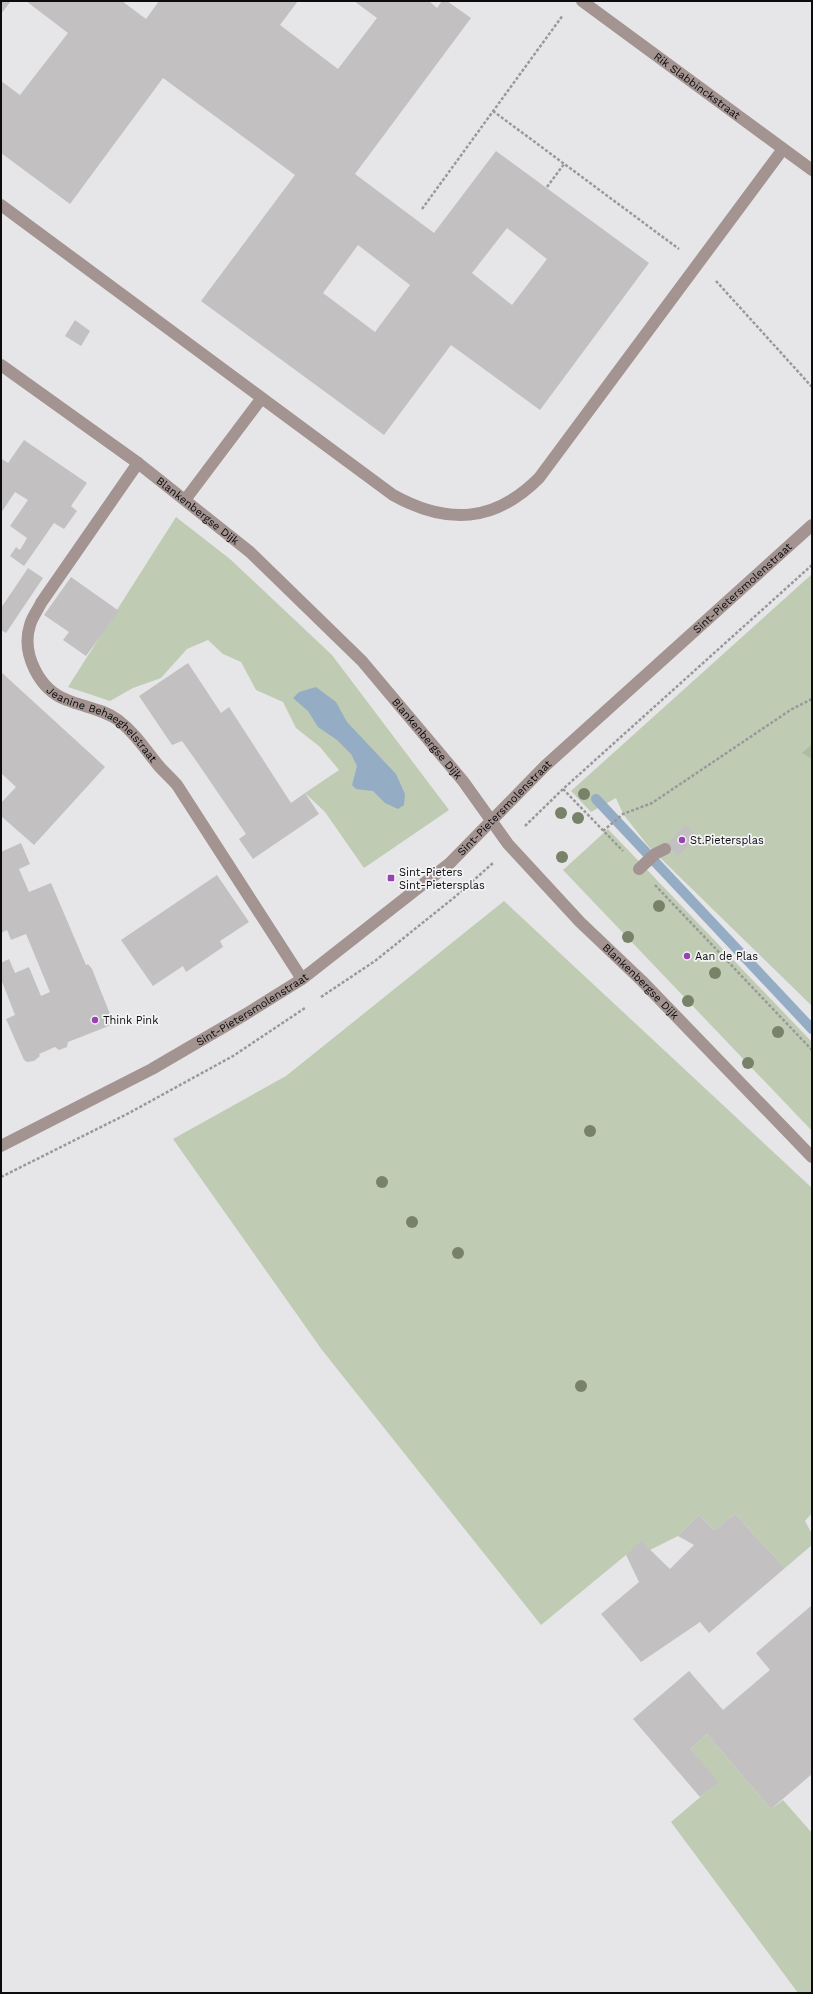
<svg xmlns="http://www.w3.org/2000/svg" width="813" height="1994" font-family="'Work Sans',sans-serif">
<rect width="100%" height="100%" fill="#e6e6e8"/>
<path fill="#bfccb3" d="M176,517L230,559L332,655L449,810L364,868L325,812L305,793L339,770L320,747L296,728L283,702L256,690L241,662L223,654L208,640L187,649L161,678L133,688L110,701L68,687Z
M812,574V1006L649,847L623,814L616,798L591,812L571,791Z
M608,829L812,1042V1131L563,870Z
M504,901L812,1188V1513L805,1521L812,1534V1545L785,1568L735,1514L714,1530L699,1515L678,1536L650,1550L626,1555L541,1625L322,1350L173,1139L286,1076Z
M707,1734L771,1809L783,1800L812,1833V1993H798L671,1822L718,1782L690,1749Z"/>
<path fill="#aebda0" d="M812,744V759L802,753Z"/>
<path fill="#94adc5" d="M316,687L336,702L347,722L396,774L405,794L404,805L398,809L385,803L373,791L356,789L352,785L357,766L351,754L337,740L318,727L308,711L293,698L299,692Z"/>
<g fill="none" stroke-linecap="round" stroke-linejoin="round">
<path stroke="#94adc5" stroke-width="10" d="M596,799L812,1029"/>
</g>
<path fill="#c2c0c1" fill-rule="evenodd" d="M1,1H11L1,14Z
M26,1H122L146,19L159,1H298L280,25L338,69L377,18L354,1H429L437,8L442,1H447L471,18L355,174L434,233L496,151L649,263L540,410L451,345L384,435L201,301L295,175L163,78L70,204L1,153V81L20,95L68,33ZM507,228L547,259L512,305L472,273ZM358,245L410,285L375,332L323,293Z
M75,320L90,331L81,346L65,336Z
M24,440L87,483L71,506L77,511L64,529L54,523L24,566L10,556L16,547L20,550L27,538L10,526L28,500L15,492L1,513V461L2,459L8,463Z
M28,568L43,578L6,633L1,630V608Z
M71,577L119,611L86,656L63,640L69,632L44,615Z
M188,663L221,713L229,707L291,803L305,793L319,814L253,859L239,839L246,834L197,762L182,741L172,745L139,696Z
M1,672L105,767L34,845L1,816V803L16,787L1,773Z
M685,825L697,836L678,856L667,844Z
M21,843L30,864L19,869L29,892L51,883L86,965L88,964L92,969L114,1024L68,1042L67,1047L59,1050L55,1047L39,1054L40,1056L34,1061L27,1062L24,1060L6,1019L15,1015L1,979V963L9,959L15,973L29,967L41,996L50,992L26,934L11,940L7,930L1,933V852Z
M217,875L249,922L220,941L223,947L186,972L183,966L153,986L121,940Z
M735,1514L785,1568L709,1633L700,1622L641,1662L601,1614L639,1582L626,1555L641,1541L670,1569L694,1545L678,1536L699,1515L714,1530Z
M812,1605V1774L771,1809L707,1734L690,1749L719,1782L700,1797L633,1719L689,1671L723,1710L770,1670L756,1653Z"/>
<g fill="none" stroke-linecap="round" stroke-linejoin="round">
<path stroke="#99999a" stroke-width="2.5" stroke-dasharray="3 2" stroke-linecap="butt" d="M493,111L679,249
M547,187L564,164
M422,209L563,15
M716,281L812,387
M563,789L623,851
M525,826L563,789L812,565
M603,831L623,814L652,803L792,709L812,699
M655,885L812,1050
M321,997L375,961L456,896L493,863
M1,1177L129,1113L233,1056L305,1008"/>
<g stroke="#a39391" stroke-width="12">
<path id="s1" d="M582,1L812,170"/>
<path d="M1,205L393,495C447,525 494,523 539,478L783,149"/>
<path d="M185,500L261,399"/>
<path d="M639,869L655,854L665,849"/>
</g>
<g stroke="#a39391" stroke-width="12">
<path id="s2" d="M1,365L138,463L250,552L362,661L463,781L508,844L580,922L642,981L812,1157"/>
<path id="s3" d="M138,463L41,603C38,610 32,617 30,625C21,653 39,690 67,700C84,707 103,709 118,720C134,732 145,749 158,765C164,772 171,778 177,785L302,979"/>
<path id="s4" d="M1,1146L152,1069L246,1014L302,979L450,863L545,766L812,525"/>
</g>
</g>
<g fill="#778269">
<circle cx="584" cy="794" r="6"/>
<circle cx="561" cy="813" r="6"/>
<circle cx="578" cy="818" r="6"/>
<circle cx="562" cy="857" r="6"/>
<circle cx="659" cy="906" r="6"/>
<circle cx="628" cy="937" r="6"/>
<circle cx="715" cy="973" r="6"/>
<circle cx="688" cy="1001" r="6"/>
<circle cx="778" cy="1032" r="6"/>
<circle cx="748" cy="1063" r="6"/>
<circle cx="590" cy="1131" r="6"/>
<circle cx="382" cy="1182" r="6"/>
<circle cx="412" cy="1222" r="6"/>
<circle cx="458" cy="1253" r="6"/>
<circle cx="581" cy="1386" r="6"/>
</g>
<g fill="#9843b0" stroke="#f3f3f5" stroke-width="1.5">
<circle cx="682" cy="840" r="4"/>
<rect x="387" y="874" width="8" height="8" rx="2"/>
<circle cx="687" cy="956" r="4"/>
<circle cx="95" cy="1020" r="4"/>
</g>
<g text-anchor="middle" stroke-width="3.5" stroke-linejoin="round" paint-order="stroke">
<g font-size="11" fill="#0c0c0d" stroke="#f3f3f5">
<text dy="4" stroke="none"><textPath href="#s1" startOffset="143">Rik Slabbinckstraat</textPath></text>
<text dy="4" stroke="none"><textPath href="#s2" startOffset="245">Blankenbergse Dijk</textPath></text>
<text dy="4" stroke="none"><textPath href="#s4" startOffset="934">Sint-Pietersmolenstraat</textPath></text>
<text dy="4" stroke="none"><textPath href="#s3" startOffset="330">Jeanine Behaeghelstraat</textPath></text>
<text dy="4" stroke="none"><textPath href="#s2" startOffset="569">Blankenbergse Dijk</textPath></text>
<text dy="4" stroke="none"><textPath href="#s4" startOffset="610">Sint-Pietersmolenstraat</textPath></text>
<text dy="4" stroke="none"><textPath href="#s2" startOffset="893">Blankenbergse Dijk</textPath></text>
<text dy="4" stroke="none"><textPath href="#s4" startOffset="286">Sint-Pietersmolenstraat</textPath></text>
</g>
<g font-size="11" fill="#0c0c0d" stroke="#f3f3f5" text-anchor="start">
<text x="690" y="844">St.Pietersplas</text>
<text x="399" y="876">Sint-Pieters<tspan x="399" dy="13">Sint-Pietersplas</tspan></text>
<text x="695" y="960">Aan de Plas</text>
<text x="103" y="1024">Think Pink</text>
</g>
</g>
<rect width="813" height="1994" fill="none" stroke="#0c0c0d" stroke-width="4"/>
</svg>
